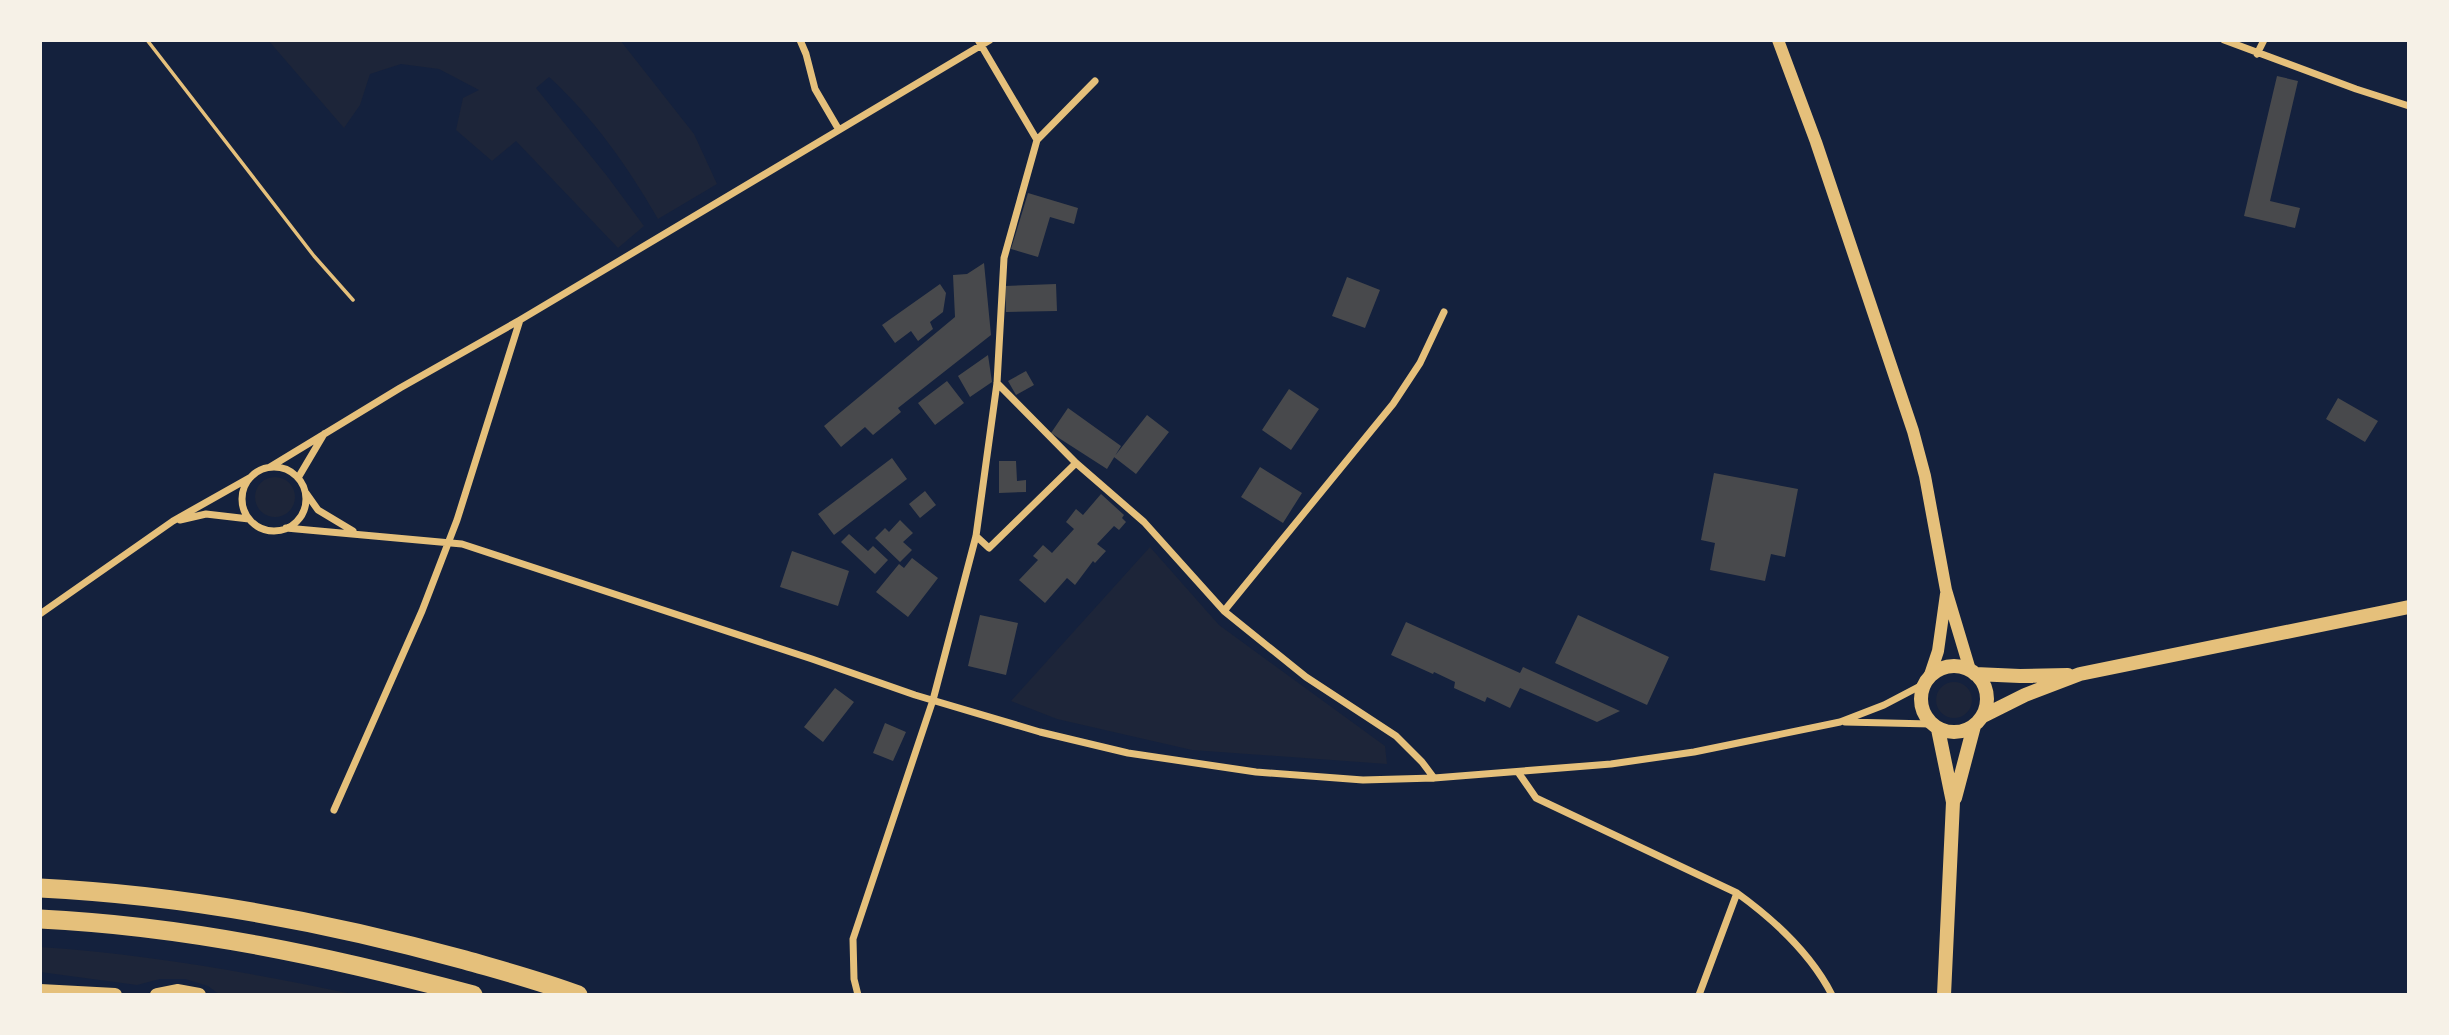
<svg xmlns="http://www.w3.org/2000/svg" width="2449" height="1035" font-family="Overpass,sans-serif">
<rect width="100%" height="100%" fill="#14213d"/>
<path fill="#1d2539" d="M268,40H620L694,134L717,184L658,219C628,167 593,117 549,77L536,88L607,176L644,226L618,248L516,141L492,161L456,130L463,98L479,90L439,69L401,64L370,74L360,105L344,128Z
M255 497a20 20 0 1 1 40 0a20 20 0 1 1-40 0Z
M1150,547L1219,625L1385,746L1387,764L1192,750L1057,719L1011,701Z
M1936 700a18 18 0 1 1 36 0a18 18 0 1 1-36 0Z
M40,947C147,954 253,973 357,995H220L208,986L185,979H160L137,985L40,972Z"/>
<path fill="#48494c" d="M2277,76L2298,81L2270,201L2300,208L2295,228L2244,216Z
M1028,193L1078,208L1074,224L1050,217L1038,257L1011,249Z
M984,263L991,335L898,408L901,412L873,435L865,427L841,447L824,426L955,317L953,275L967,274Z
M1347,277L1380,290L1365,328L1332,316Z
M940,284L946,293L943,312L930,322L933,329L918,341L911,331L895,343L882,325Z
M1056,284L1057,311L1006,312L1005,286Z
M988,355L992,382L970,397L958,376Z
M1026,371L1034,385L1016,395L1008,381Z
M947,381L964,403L935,425L918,403Z
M1289,389L1319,409L1291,450L1262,430Z
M2338,398L2378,421L2365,442L2326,419Z
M1068,408L1121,446L1107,469L1051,433Z
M1147,415L1169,432L1136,474L1114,457Z
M892,458L907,479L834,535L818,514Z
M999,461H1016L1017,481L1026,480V492L999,493Z
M1260,467L1302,493L1283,523L1241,497Z
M1714,473L1798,489L1785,557L1771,554L1765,581L1710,570L1715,543L1701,540Z
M925,491L936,505L920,518L909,504Z
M1101,494L1124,515L1122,518L1126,522L1119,530L1114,526L1097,544L1106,551L1095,563L1093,561L1075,585L1067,578L1045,603L1019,580L1038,560L1033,556L1043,545L1052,553L1074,529L1066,522L1076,509L1083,515Z
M900,520L913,533L903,542L912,550L900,562L875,538L885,528L889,532Z
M849,534L868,551L873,546L888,560L875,574L841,542Z
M792,551L849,571L838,606L780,587Z
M912,558L938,578L908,617L876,592L899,564L904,568Z
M980,615L1018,623L1006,675L968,666Z
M1578,615L1669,657L1647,705L1555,663Z
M1406,622L1520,673L1523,667L1620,711L1597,722L1520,688L1510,708L1487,697L1485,702L1454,688L1455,682L1434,672L1433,674L1391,655Z
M835,688L854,702L823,742L804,727Z
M885,723L906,732L893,761L873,753Z"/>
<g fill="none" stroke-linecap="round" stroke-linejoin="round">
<path stroke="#e5c07b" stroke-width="3.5" d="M147,40L314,256L353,300"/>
<path stroke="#e5c07b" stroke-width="7" d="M800,40L806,54L815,89L839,130
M2224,40L2356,89L2409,106
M2257,54L2264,40
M1037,140L1095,81
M997,383L1076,463L1144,522L1224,611L1306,677L1396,736L1422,762L1434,778
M270,467L400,388L520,320L990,40
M242 499a32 32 0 1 1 64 0a32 32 0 1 1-64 0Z
M298,478L324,434
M306,493L318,510L353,531
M180,520L206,514L249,519
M286,528L462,544L812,659L915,695L1040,732L1128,753L1256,772L1363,780L1434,778L1611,764L1694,752L1840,722L1884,705L1924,684
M976,536L989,548L1076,463
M1224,611L1393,404L1420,363L1444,312
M40,614L173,521L251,477
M1845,722L1931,724
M1518,772L1536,798L1737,893C1773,919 1811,954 1832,995
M334,810L422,611L457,520L520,320
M858,995L854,979L853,939L933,700L976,536L997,383L1004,258L1037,140L978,40
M1699,995L1737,893"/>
<path stroke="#e5c07b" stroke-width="12" d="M1778,40L1816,142L1913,431L1925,476L1946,590L1970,670
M1930,675L1938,651L1946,594"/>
<path stroke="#e5c07b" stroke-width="14" d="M1921 699a33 33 0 1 1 66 0a33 33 0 1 1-66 0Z
M1975,674L2020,676L2068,675
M1983,716L2025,695L2080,674L2409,607
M1938,729L1953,802L1944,995
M1955,798L1974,726
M40,991L115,995
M157,995L177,991L199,995"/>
<path stroke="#e5c07b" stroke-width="19" d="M40,888C184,895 327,922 465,960C503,971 541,981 578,995
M40,919C187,926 331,957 473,995"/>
</g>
<rect width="2449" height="1035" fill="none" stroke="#f6f1e7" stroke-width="84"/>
</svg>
